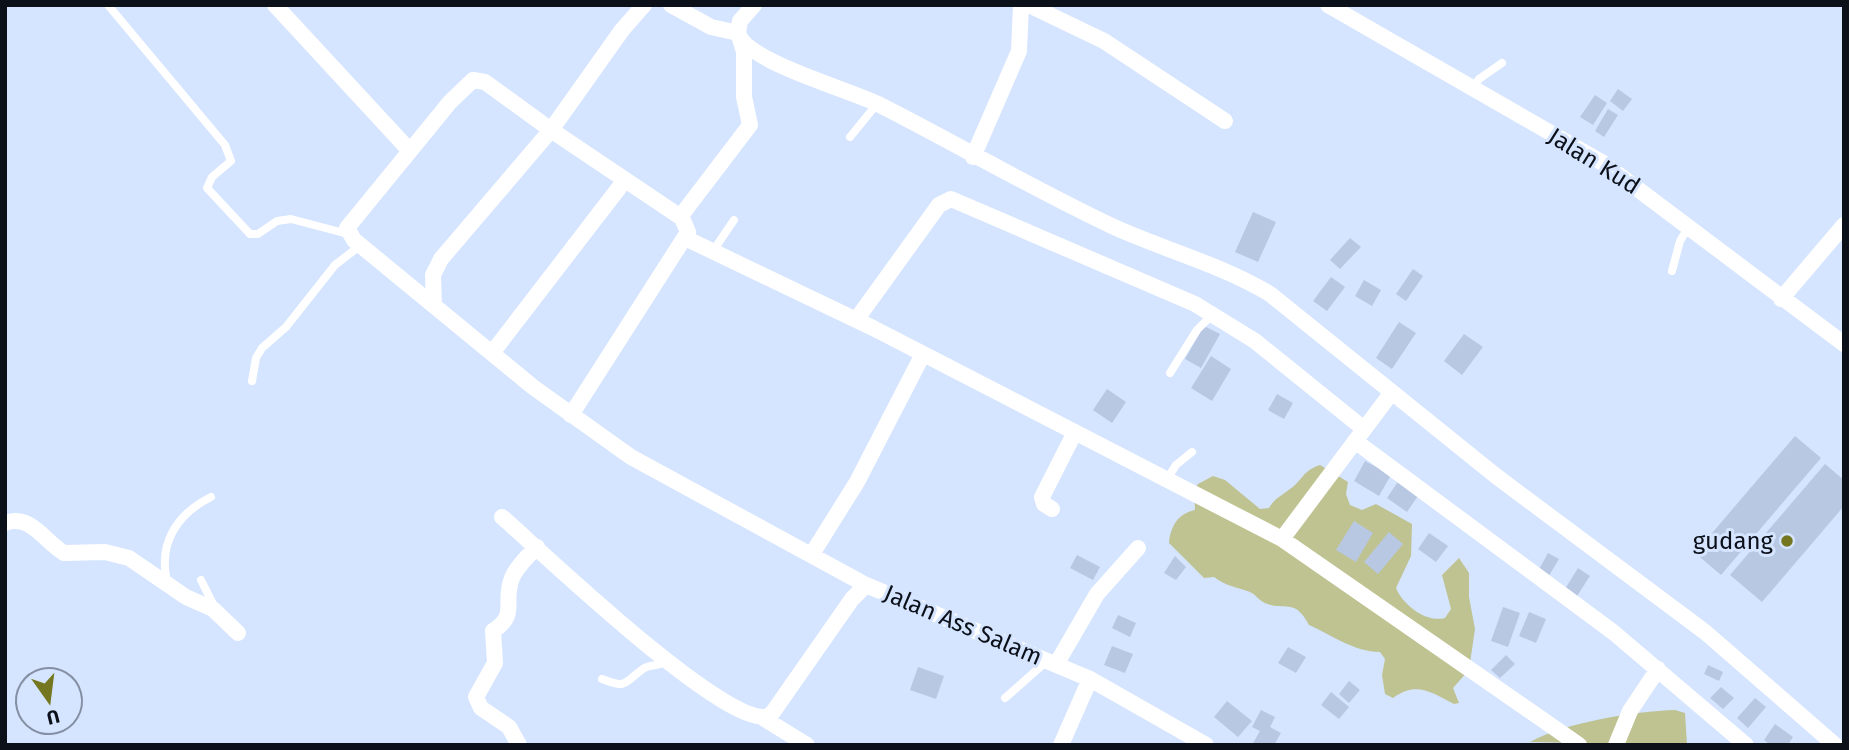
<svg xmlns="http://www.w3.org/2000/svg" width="1849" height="750" font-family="'Fira Sans',sans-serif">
<rect width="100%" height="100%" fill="#d5e4ff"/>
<path fill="#bfc391" d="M1320,465L1348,482L1346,494L1350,505L1362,510L1376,504L1412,524L1411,556L1396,588C1403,605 1426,623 1445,618L1451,609L1442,575L1459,558L1469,573V597L1475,629L1469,670L1453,688L1459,703L1454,704C1431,692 1416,681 1393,698L1385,694L1382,675L1385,659L1380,652C1354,652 1332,635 1309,625C1294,596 1284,613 1263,602C1258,599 1255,594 1250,592C1236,587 1226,586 1214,577L1204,578L1169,543C1171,525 1178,514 1195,510L1194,491L1198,484L1213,476L1225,480L1260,509L1269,508C1275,498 1281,496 1290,489C1302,481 1303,470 1320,465Z
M1675,710L1685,713L1687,745L1530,742C1564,723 1635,711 1675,710Z"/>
<path fill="#b9c8e2" d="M1618,89L1632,99L1623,111L1610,101Z
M1595,95L1607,103L1593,125L1580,117Z
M1608,109L1618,115L1604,137L1595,131Z
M1253,212L1276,222L1258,262L1235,252Z
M1350,238L1361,247L1340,269L1330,260Z
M1413,269L1423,276L1406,301L1396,294Z
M1331,277L1345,287L1327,311L1313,301Z
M1364,280L1381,290L1372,306L1355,296Z
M1399,322L1416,333L1392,369L1376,358Z
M1204,326L1220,334L1201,368L1185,359Z
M1464,334L1483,347L1462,375L1444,361Z
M1211,356L1231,369L1212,401L1191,388Z
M1107,389L1126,402L1112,423L1093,410Z
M1277,394L1293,403L1284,419L1268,410Z
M1795,436L1821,458L1721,575L1695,553Z
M1365,461L1391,475L1379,496L1354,481Z
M1825,464L1844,480V506L1762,602L1730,575Z
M1399,480L1420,493L1407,512L1387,498Z
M1354,521L1373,533L1356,562L1336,550Z
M1389,532L1403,544L1378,574L1364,562Z
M1429,533L1448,546L1436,562L1418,549Z
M1548,553L1559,559L1547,579L1537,573Z
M1077,555L1100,567L1093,580L1070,568Z
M1175,556L1186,567L1176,580L1164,573Z
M1578,568L1590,576L1577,596L1565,589Z
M1503,607L1520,613L1508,647L1491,641Z
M1529,612L1546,619L1536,643L1519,636Z
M1118,615L1136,623L1130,637L1112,628Z
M1112,646L1133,654L1125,673L1104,665Z
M1288,647L1306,657L1296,673L1278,663Z
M1506,655L1515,664L1500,678L1491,670Z
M1708,665L1723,672L1719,681L1704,674Z
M918,667L944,676L936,699L910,690Z
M1349,681L1360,690L1349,703L1339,694Z
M1721,687L1734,698L1723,709L1710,698Z
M1331,692L1349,707L1339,719L1321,705Z
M1755,698L1766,707L1748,728L1737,718Z
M1227,701L1252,721L1238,737L1214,717Z
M1261,710L1275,717L1270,727L1281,733L1274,745H1252L1260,731L1252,727Z
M1775,724L1793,737L1788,745H1770L1764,740Z"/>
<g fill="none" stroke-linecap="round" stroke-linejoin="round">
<path stroke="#fff" stroke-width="8" d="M108,5L225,145L231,161L212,177L207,188L250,234H258L277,221L291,219L348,234
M1473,88L1479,79L1502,63
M850,137L877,104
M713,251L734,220
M1672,271L1680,241L1689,226
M1170,373L1197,330L1213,314
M252,381L256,358L262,348L286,327L335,265L361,245
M1167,479L1176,465L1192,452
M201,580L214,606
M167,582C158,543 177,514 211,497
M602,679C628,689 623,683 643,669C649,664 657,667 664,662
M1005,698L1047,661"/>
<path stroke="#fff" stroke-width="16" d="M275,5L410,151
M671,5L711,27L738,33
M754,5L740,21L738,33C747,62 848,89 878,104C957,144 1033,189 1114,227C1165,250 1222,265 1270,294L1496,476L1705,632L1835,745
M1029,5L1104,41L1225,121
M1328,5L1603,163L1844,344
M973,157L1019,51L1021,5
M682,218L551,130L485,82L473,80L450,102L347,228L354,240L533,387L631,457L866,585L1090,679L1206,745
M685,238L873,328L1282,539L1579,745
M1781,299L1844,225
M434,306L433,275L441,259L551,130L622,30L644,5
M856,320L939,205L951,199L1195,304L1255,341L1364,429
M492,353L625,180
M571,415L688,232L682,218L683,213L750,125L744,97V52L740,39
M1355,441L1613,632L1746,745
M1052,509L1044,504L1042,497L1075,432
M502,517C540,550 728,731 769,716L773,712L852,599L866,585
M5,523C30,513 45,542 64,553L105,552L129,558L186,597L213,609L238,633
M1282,539L1392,392
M812,554L857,482L922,356
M1057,663L1097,594L1138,548
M763,718L807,745
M519,745L509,727L481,708L476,697L495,663L493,631C519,614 502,603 512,578C517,566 528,556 537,547
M1061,745L1090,679
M1616,745L1630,711L1658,669"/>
</g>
<circle fill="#74771f" stroke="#d5e4ff" stroke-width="2.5" cx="1787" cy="541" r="7"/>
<g text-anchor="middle" stroke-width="6" stroke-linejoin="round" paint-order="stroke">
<g font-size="24" fill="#0b1019" stroke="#d5e4ff">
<text transform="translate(1594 161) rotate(32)" y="8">Jalan Kud</text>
<text transform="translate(963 625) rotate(23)" y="8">Jalan Ass Salam</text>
</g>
<g font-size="24" fill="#0b1019" stroke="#d5e4ff" text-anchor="end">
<text x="1773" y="549">gudang</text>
</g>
</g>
<rect width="1849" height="750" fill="none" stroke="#0b1019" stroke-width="14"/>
<g transform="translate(49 701) rotate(166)"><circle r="33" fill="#d5e4ff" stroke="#848fa3" stroke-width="2"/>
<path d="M0-5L12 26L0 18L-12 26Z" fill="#74771f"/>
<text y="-10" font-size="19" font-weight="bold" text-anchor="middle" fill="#0b1019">U</text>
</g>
</svg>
